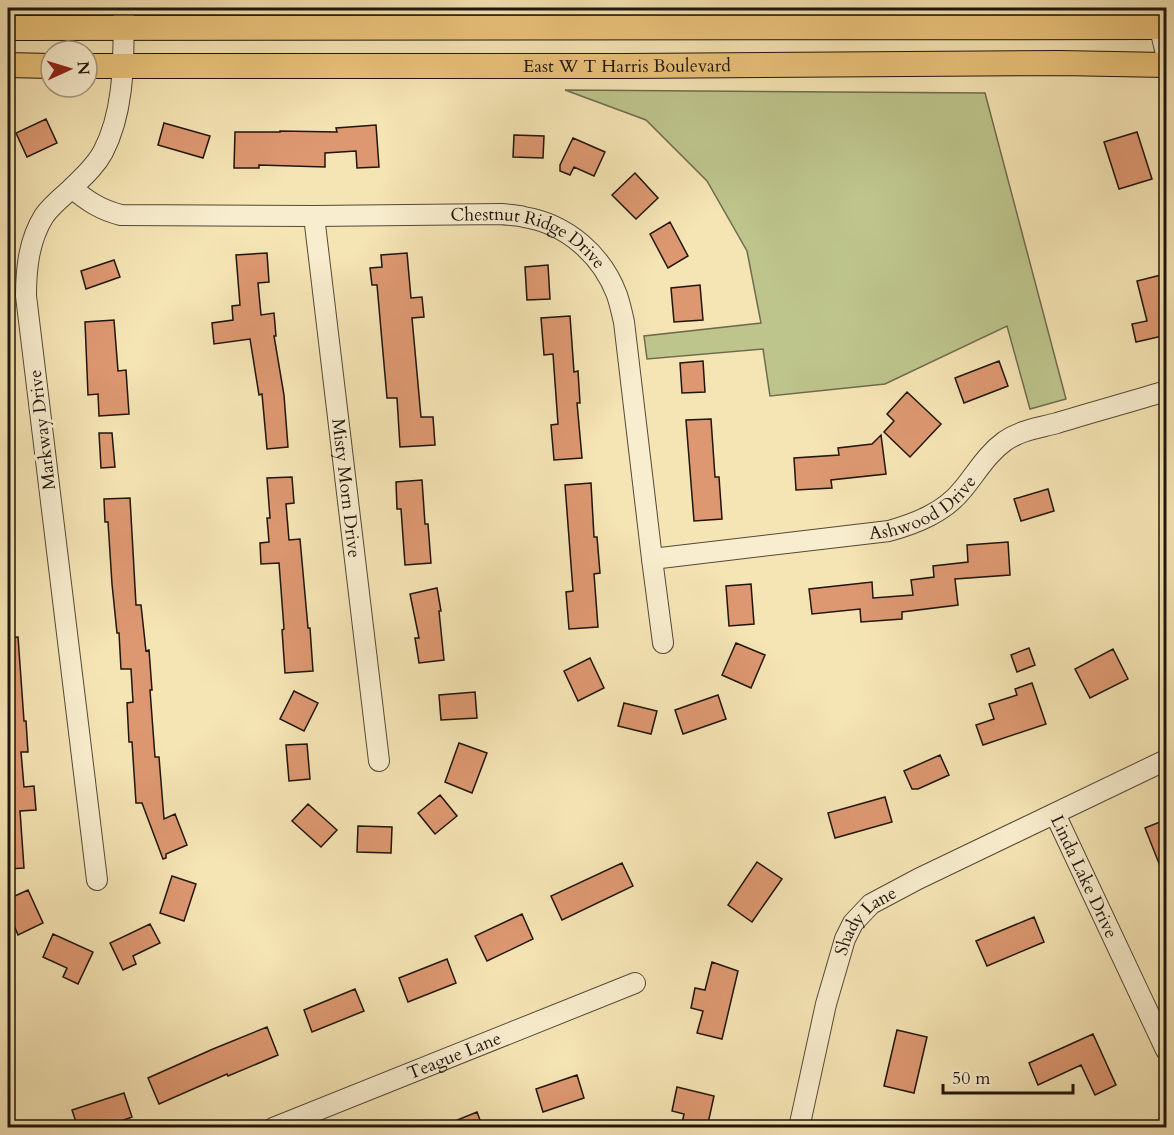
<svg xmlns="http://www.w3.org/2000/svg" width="1174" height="1135" font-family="Cardo,serif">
<rect width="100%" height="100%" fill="#f5e4b4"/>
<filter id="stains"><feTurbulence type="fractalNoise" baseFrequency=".00333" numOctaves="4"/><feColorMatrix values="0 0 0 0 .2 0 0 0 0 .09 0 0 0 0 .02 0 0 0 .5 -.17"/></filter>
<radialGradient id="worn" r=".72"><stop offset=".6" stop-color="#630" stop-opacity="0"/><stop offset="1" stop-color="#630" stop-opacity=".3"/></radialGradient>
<path fill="#bdc48c" stroke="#6e6c4c" stroke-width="1.5" d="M565,90L985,93L1066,399L1030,409L1007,326L885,384L770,396L763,349L647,359L644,336L761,323L747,251L707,181L646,120Z"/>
<path fill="#dd9871" stroke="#1f150b" stroke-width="1.5" d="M46,119L57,143L27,157L16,133Z
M164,123L210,136L203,158L158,145Z
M376,125L379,167L357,168L356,151L325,153V167L259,165V168H234L235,132H280V131L337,132L336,128Z
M1137,132L1152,179L1119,189L1104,142Z
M514,135L544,136L543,158L513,157Z
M573,138L605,152L594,176L574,167L570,175L560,171V165Z
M635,173L658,198L636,219L612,195Z
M670,222L688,256L668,268L650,234Z
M267,253L269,282L258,283L261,315L274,313L276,336H274L284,395L288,447L267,449L262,394L259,395L250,339L214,344L212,323L233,320L232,306L240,305L236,255Z
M407,253L411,298L422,297L424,317L412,318L421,417H433L435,445L400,447L397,398H387L377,285H372L370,268L382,267L381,255Z
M114,260L120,277L86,289L81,271Z
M548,265L550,299L527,300L525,267Z
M1161,275L1167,299V335L1136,342L1132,324L1147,321L1137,281Z
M700,285L703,320L674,322L671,288Z
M570,316L574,372L578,371L580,403H577L582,458L554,460L551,425L558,424L553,354L544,355L541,318Z
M114,320L118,371L126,370L129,414L99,416L98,394L88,395L85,322Z
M703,361L705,392L682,393L680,363Z
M999,361L1008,386L964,403L955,378Z
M907,392L941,424L910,457L884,432L894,421L887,414Z
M711,419L715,477H719L722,519L694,521L686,420Z
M99,433H112L115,467L101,468Z
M881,435L886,474L831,480L832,488L796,490L794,458L839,455L838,448L872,444Z
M292,477L294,503L286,504L289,540L300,539L308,628H310L313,671L285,673L282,630L284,629L279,563L261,564L260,543L269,542L267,518H270L267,478Z
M422,480L425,524H428L431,563L405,565L401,509H397L396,482Z
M591,483L594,537H597L600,573L594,574L598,627L569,629L566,592L573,591L565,485Z
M1048,489L1054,511L1021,521L1014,499Z
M130,498L136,605H141L146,651L149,650L152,690H150L155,757H159L164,819L175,814L187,845L166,854V858L163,859L142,803H136L132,742H129L127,703L133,702L131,669H121L119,633H117L112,584L108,522H105L104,499Z
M1008,542L1010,575L955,579L958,605L902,612V619L861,622L860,609L812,614L809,589L872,582L873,598L913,595L911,580L934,577L933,566L968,562L967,545Z
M751,584L754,624L729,626L726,586Z
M437,588L441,611H439L444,660L419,663L415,638H419L410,594Z
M18,637L24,721H26L28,752H21L24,787L34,786L36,810L20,811L24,868L8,869V638Z
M736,643L765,655L751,688L722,675Z
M1029,648L1035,665L1017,672L1011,655Z
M1113,649L1128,679L1090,698L1075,669Z
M590,658L604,688L578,701L564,671Z
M1032,683L1046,724L983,745L976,725L994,719L989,704L1017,695L1015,689Z
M294,691L318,703L304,731L280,719Z
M475,692L477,718L441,720L439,695Z
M718,695L726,719L683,734L675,710Z
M624,703L657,711L651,734L618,726Z
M459,743L487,753L472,793L445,782Z
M307,744L310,779L289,781L286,745Z
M940,755L949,775L918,789H912L904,771Z
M440,795L457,816L435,834L418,813Z
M885,797L892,822L835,838L828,813Z
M308,804L337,830L321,847L292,821Z
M1167,819V881H1166L1145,828Z
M358,826L392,827L391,853L357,852Z
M757,862L782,879L752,922L728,905Z
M622,863L633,886L562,920L551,896Z
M172,876L196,884L184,921L160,913Z
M28,890L43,923L18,935L11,918L8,919V899Z
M522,914L533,939L487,961L475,936Z
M1034,917L1044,942L987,966L976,941Z
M150,924L160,943L133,956L136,964L123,970L110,943Z
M53,934L93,952L78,984L63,977L67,968L43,957Z
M447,959L456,983L408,1002L399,978Z
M712,962L738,971L722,1039L697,1033L703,1011L691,1008L695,988L705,990Z
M355,989L364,1011L312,1032L304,1010Z
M267,1027L278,1055L228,1076L227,1074L159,1104L148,1078L213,1049Z
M897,1030L927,1037L914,1093L884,1086Z
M1093,1034L1116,1085L1095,1095L1081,1065L1038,1085L1029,1063Z
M577,1075L584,1098L543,1112L536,1089Z
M677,1087L714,1096L707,1128H681L684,1114L672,1111Z
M124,1093L132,1117L102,1128H78L72,1110Z
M477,1112L483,1128H440V1127Z"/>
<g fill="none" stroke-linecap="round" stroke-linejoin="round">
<g stroke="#544935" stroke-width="22">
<g id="minor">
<path d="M1155,8L1166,54"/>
<path id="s1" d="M72,188C87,201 101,210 121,215L314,216L501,214C509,215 517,215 524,217C567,224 602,255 617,295C620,304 622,313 624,322L652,559L663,643"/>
<path id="s2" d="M314,216L379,761"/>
<path id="s3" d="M652,559L889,531C917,523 945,512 963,489C977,472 987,454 1005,441C1021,430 1039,428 1057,423C1093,412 1130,402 1166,391"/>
<path id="s4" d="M1055,814L1166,1050"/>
<path d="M97,880L26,296C26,268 29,240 44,216C51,206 61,198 70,190C82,178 95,167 103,152C126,108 123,55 124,8"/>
<path id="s5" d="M273,1128L635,983"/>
<path id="s6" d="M799,1128L826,1004L845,939L853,923L871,904L918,879L1166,760"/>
</g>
</g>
<g stroke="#1f150b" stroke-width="26">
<g id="major">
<path d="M8,28L1166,27"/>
<path d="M8,65L51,66"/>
<path id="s7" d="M87,66H626L1060,63L1166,65"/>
</g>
</g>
<use href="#minor" stroke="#f8edce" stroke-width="20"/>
<use href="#major" stroke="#eac27a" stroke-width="24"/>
</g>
<g text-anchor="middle" stroke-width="6" stroke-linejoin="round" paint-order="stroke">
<g font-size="18" fill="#1f150b" stroke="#f8edce">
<text dy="6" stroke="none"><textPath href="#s7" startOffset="540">East W T Harris Boulevard</textPath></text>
<text dy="6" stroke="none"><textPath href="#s1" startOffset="470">Chestnut Ridge Drive</textPath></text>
<text transform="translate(42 430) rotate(-97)" y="6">Markway Drive</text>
<text dy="6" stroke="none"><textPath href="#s2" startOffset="274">Misty Morn Drive</textPath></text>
<text dy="6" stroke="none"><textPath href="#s3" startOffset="279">Ashwood Drive</textPath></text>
<text dy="6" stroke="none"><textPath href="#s4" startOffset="69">Linda Lake Drive</textPath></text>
<text dy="6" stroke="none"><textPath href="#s6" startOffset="222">Shady Lane</textPath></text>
<text dy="6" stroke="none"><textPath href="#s5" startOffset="195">Teague Lane</textPath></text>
</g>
</g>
<rect width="1174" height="1135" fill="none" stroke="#f5e4b4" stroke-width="30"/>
<rect x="9" y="9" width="1156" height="1117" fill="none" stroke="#1f150b" stroke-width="3"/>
<rect x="15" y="15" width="1144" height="1105" fill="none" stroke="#1f150b" stroke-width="1.5"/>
<g transform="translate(69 69) rotate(86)"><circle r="28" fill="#f8edce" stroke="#a19780" stroke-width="1.5"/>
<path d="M0-4.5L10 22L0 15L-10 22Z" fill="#8f2418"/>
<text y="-9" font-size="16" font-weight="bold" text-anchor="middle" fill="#1f150b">N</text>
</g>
<path d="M943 1084v9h130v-9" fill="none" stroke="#1f150b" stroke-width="3"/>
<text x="952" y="1084" font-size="18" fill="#1f150b" stroke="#f8edce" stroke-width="4.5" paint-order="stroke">50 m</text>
<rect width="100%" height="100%" filter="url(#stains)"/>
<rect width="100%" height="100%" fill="url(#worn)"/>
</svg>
